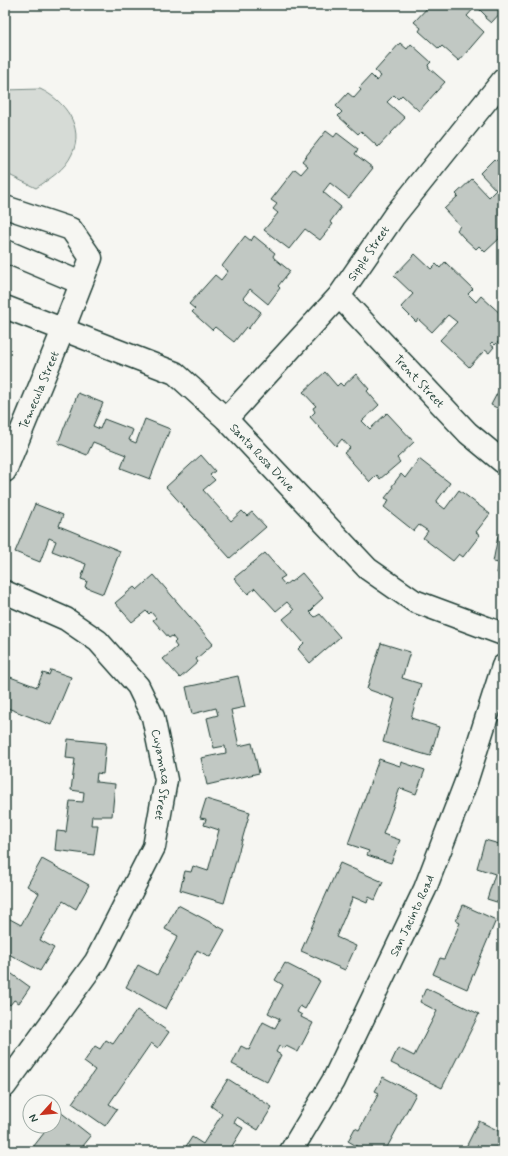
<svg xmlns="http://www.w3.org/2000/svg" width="508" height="1156" font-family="Mynerve,sans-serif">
<rect width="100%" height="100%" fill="#f6f6f2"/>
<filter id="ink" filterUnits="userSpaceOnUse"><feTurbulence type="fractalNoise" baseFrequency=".025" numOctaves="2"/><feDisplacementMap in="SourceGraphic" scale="8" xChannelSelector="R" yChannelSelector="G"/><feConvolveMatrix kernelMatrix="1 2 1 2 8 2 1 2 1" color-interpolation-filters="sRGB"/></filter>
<g filter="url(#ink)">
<path fill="#d6dbd6" stroke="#7a8c85" d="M40,89C64,100 85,127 72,154C65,170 49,179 36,188L5,173V90Z"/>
<path fill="#c1c8c3" stroke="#1f3d34" d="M430,5H503V10L491,23L485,18L486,16L476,6L467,16L484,32L459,61L442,46L439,49L419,31L421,28L414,22Z
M400,43L407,49L411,44L431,62L428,65L429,68L445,82L419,111L402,95L398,99L394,95L387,102L405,118L378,147L361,131L358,134L338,116L342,112L336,106L348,93L354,98L361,90L359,88L371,75L377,81L381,76L375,71Z
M326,131L334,137L337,133L358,149L355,154L373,168L349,198L330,183L323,192L341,207L330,222L333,224L320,240L305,229L289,249L264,230L278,213L273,209L277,204L271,200L295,169L301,174L308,166L302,161Z
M503,155V232L499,237L500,238L485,252L479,246L476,249L463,237L457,230L460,226L444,209L458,196L456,194L472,179L489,197L496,190L480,173L494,159L496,161Z
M245,236L251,241L254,236L275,253L273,256L274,258L290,271L278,286L280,288L268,304L250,289L243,298L261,312L248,329L246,327L234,342L215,327L212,330L192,312L195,309L189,304L215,275L221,280L228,271L222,266Z
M415,254L431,269L436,264L440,268L445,262L473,289L468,294L476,302L481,296L503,316V337L495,345L492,342L490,344L494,347L489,353L485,350L469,367L440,340L457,322L448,315L432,332L418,319L416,322L401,307L413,294L394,276Z
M325,372L337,386L340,383L343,386L356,374L369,389L367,391L379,405L362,421L370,429L387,413L414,442L397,458L400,462L380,479L377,475L370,482L344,453L350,448L342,439L336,446L310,417L315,412L313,408L316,406L303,392Z
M503,372V411L491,405L502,384L498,382Z
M78,393L103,403L93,426L100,429L104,419L133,430L129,440L136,443L145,419L170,429L150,479L121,468L126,455L93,442L87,455L58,443Z
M201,455L215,471L210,475L215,480L203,490L231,521L242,511L247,516L252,512L266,527L230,558L166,487Z
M419,459L450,483L436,502L445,509L459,490L490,514L476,532L480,535L463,557L459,554L453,561L423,538L428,531L419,525L414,531L384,507L389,500L385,498L393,488L392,486L401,474L405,478Z
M35,504L63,515L59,526L120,551L103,594L85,587L87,581L81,579L86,564L52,551L56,541L49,538L40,562L15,552Z
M503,527V574L497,573L499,563L493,562L498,536H501Z
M265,553L285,576L280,579L285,585L290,581L291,582L302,573L323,598L313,607L314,608L310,612L315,617L320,614L340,637L310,663L298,649L304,643L283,619L294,610L287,602L276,611L255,588L248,594L234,578Z
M154,575L213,644L196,659L198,662L180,678L163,659L177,647L174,643L176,641L172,636L169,638L153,620L156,618L151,612L149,614L146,611L132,622L115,603L134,587L137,590Z
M381,643L410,652L402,678L421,684L411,718L439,727L430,756L383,742L395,699L367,689Z
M51,670L71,677L51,725L5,707V675L37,687L43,673L49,675Z
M238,676L245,707L231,710L239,746L252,743L259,773L207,785L201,758L226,753L225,746L214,748L207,718L218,715L216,708L192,714L186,687Z
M68,739L106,743L103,774L97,773L96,782L115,784L112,816H92L91,825H98L94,855L55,850L57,831L66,832L70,801L83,802L84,792L71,790L75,759L66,758Z
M379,759L400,766L401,762L425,770L416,794L400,788L383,834L400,840L391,863L367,855L369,851L348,844Z
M206,799L250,812L224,903L180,890L185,871L191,872L193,866L208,871L219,830L204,825L206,819L200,818Z
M485,840L503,845V904L487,899L495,874L477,868Z
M42,859L89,885L76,909L63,901L40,940L54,948L40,971L5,952V924L8,918L21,925L39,893L27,886Z
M340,863L383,882L375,900L369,897L367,903L353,897L336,937L356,946L345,970L301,951Z
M178,905L225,930L210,957L197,950L166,1009L126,987L138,965L157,975L178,936L165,929Z
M463,905L496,920L467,989L433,974L440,958L444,959L460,923L456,921Z
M285,963L320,981L305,1009L300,1006L297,1012L302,1015L301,1017L313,1023L298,1052L286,1046L284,1048L279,1046L276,1052L281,1055L267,1082L232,1064L241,1046L249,1050L263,1022L275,1028L280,1019L268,1013L283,985L275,980Z
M5,969L30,987L19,1003L14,1000L10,1005L5,1001Z
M426,988L479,1014L442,1088L391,1063L398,1048L414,1056L437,1011L420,1002Z
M137,1010L169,1032L158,1048L151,1043L109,1104L117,1109L105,1126L72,1103L95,1070L84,1062L95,1046L100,1049L106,1040L113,1044Z
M383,1077L416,1094L385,1151H365L348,1141L355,1128L359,1130L379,1093L375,1091Z
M228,1079L272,1107L258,1130L237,1117L234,1123L243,1128L229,1151H183L192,1137L203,1144L222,1114L211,1106Z
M54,1107L91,1136L79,1151H30L44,1133L35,1126H54Z
M479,1121L503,1133V1151H464Z"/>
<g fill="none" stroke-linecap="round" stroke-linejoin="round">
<g stroke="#1f3d34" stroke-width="25">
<g id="minor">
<path d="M5,207L71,229L91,258L63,330L5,471"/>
<path d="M5,251L81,283"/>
<path id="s1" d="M339,296L468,433L503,462"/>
<path id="s2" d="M5,307L175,373L226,419L368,569L414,601L503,634"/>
<path id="s3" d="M226,419L339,296L394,216L503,80"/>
<path id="s4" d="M5,592L66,619L98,641L138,686L153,717L166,780L154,847L96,961L5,1086"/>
<path id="s5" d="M291,1151L333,1081L425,889L466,782L503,666"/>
</g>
</g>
<use href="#minor" stroke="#f6f6f2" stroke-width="22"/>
</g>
</g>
<g text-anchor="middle" stroke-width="3" stroke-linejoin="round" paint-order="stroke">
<g font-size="12" fill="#1f3d34" stroke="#f6f6f2">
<text dy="4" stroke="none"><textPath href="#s3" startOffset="219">Sipple Street</textPath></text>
<text dy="4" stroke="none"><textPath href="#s1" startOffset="117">Trent Street</textPath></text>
<text transform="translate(39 390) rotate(-67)" y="4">Temecula Street</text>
<text dy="4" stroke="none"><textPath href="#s2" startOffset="304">Santa Rosa Drive</textPath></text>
<text dy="4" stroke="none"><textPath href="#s4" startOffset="259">Cuyamaca Street</textPath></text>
<text dy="4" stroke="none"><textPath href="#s5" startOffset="265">San Jacinto Road</textPath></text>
</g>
</g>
<rect width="508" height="1156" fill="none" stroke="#f6f6f2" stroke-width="20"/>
<rect x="10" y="10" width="488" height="1136" fill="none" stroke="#1f3d34" stroke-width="1.5" filter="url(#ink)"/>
<g transform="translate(42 1114) rotate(243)"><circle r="19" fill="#f6f6f2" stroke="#a0aca6"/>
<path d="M0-3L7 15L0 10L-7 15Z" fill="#c8321e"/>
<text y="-6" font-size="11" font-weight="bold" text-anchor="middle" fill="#1f3d34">N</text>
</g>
</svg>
